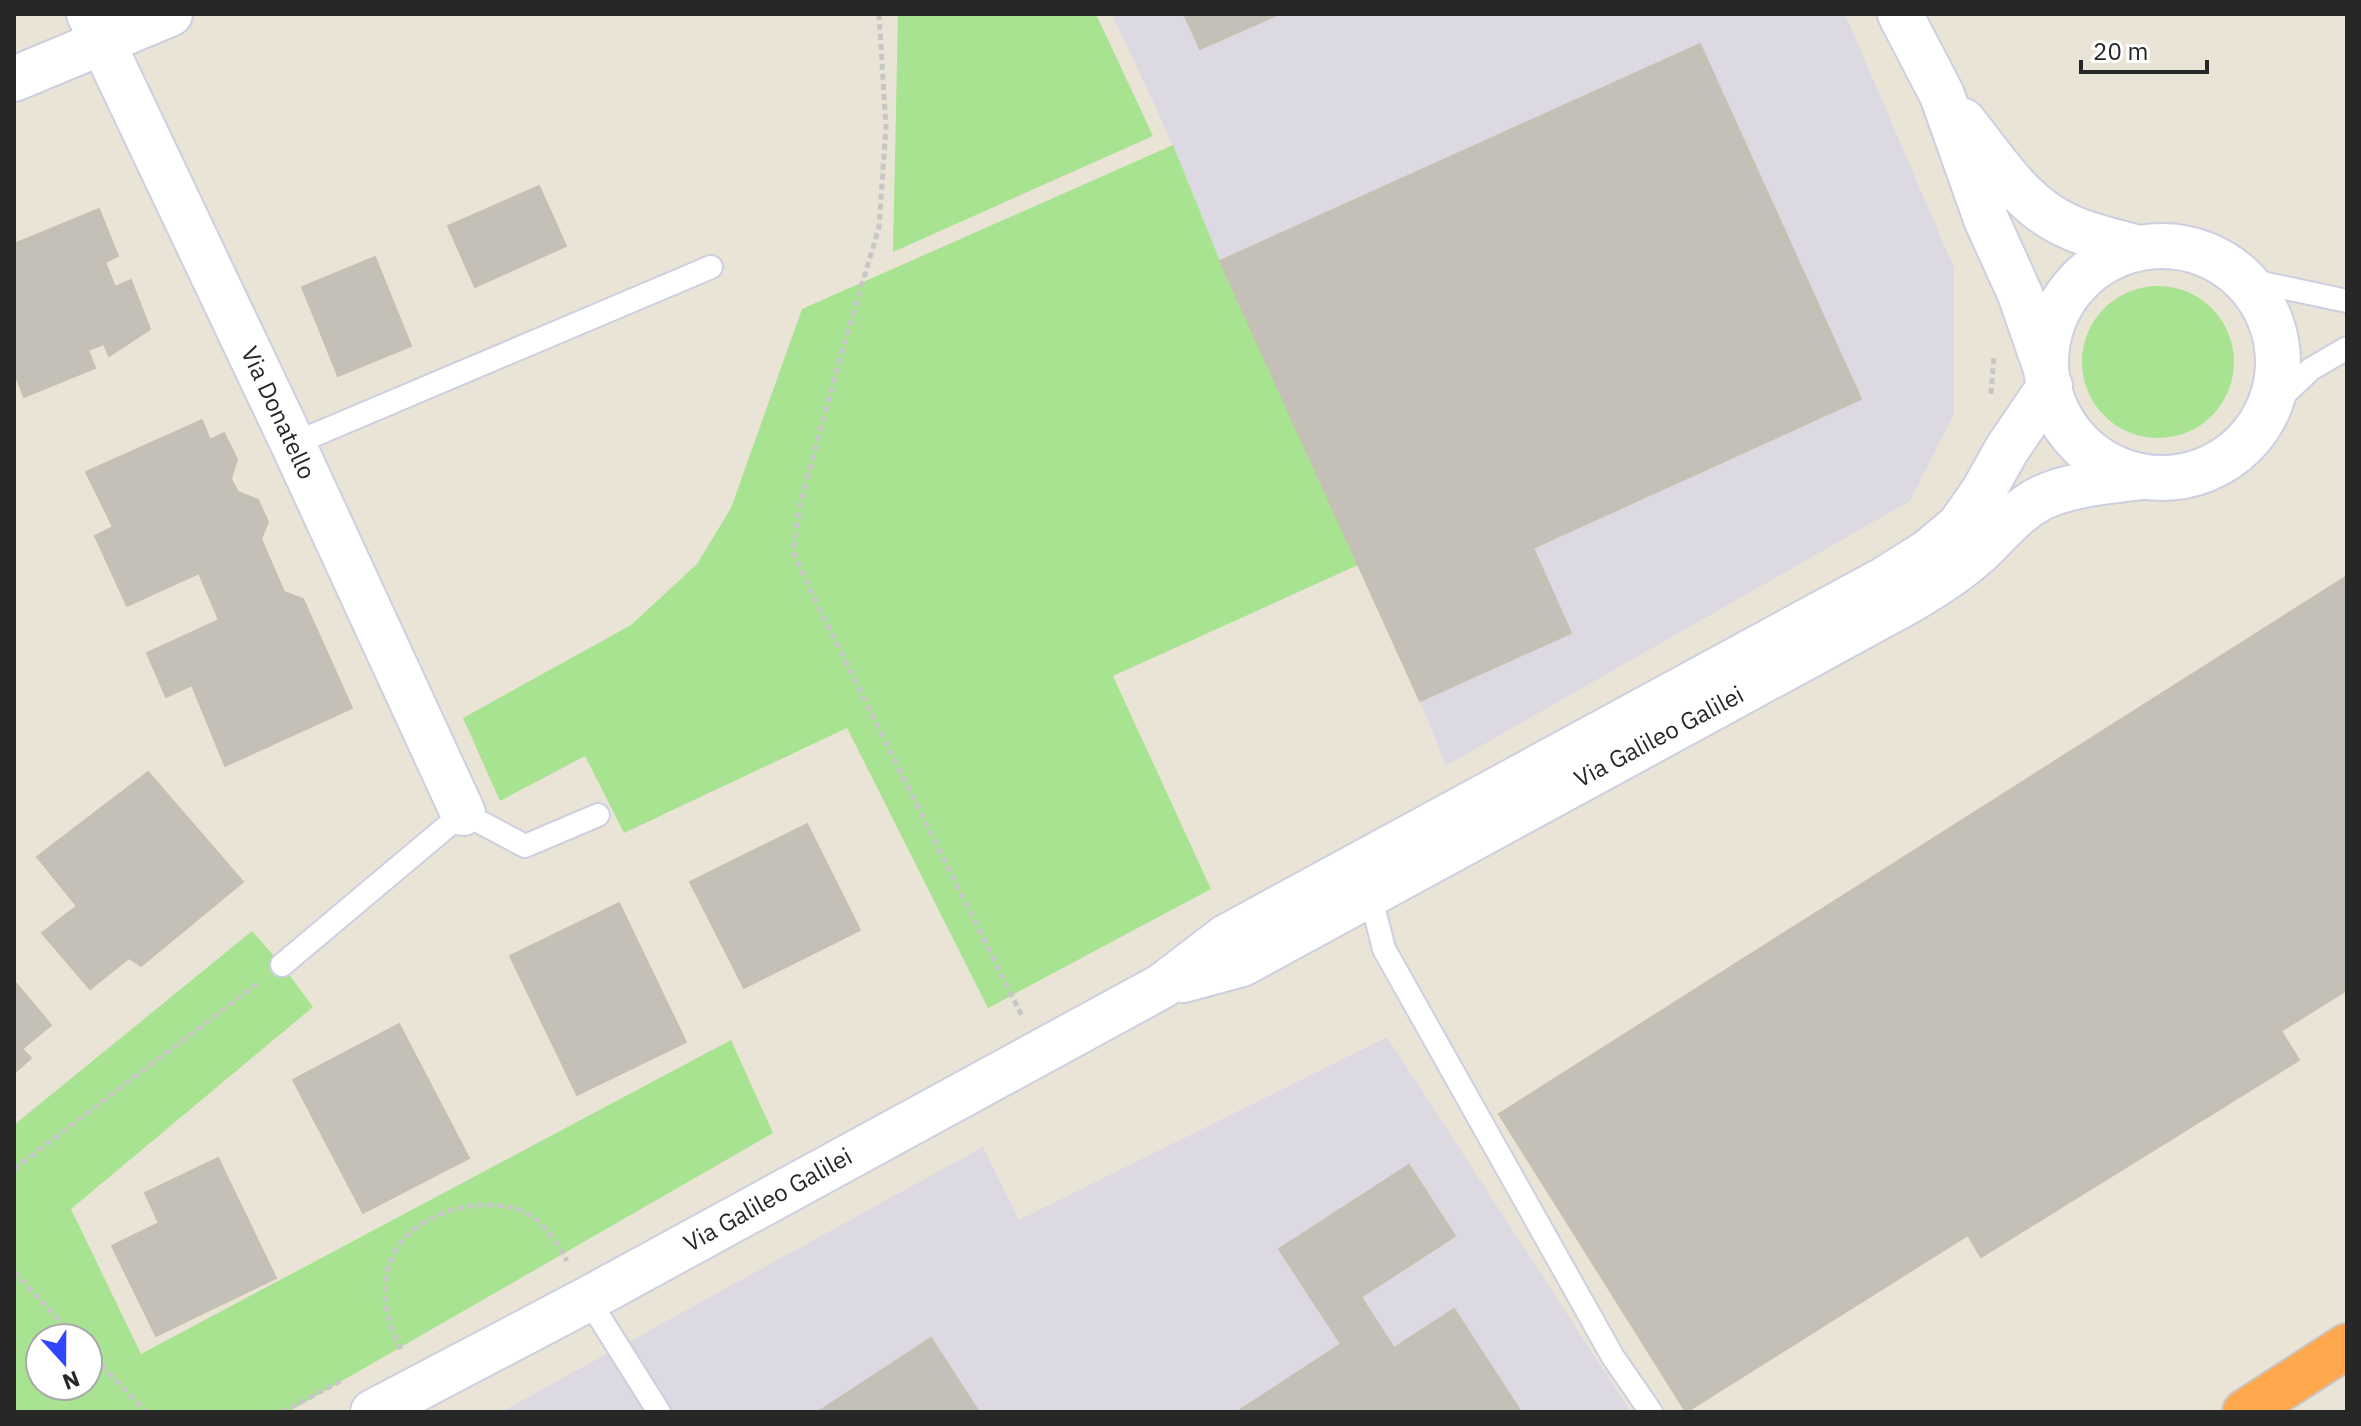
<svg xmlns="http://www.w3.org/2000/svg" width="2361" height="1426" font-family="'IBM Plex Sans',sans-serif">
<rect width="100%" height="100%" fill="#eae4d7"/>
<path fill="#dcd9e2" d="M1112,14H1845L1954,268V414L1910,501L1446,766L1420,701L1220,261L1173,145Z
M1387,1037L1631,1412H501L983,1147L1019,1220Z"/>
<path fill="#a7e391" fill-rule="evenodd" d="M898,14H1096L1153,136L893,252Z
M1173,145L1220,261L1358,565L1113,676L1211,889L988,1008L847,728L624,833L585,756L500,801L463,718L631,625L697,564L731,508L802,309Z
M2082 362a76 76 0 1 1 152 0a76 76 0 1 1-152 0Z
M252,931L282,965L313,1007L71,1209L141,1354L731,1040L773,1133L288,1412H14V1125ZM40,1338H88V1386H40Z"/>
<path fill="#c5c0b7" stroke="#c5c0b2" stroke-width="2" d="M1184,14H1279L1200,49Z
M1700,44L1861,399L1533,548L1571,633L1420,701L1220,261Z
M539,186L566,246L475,287L448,226Z
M99,209L118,256L105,262L115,287L131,280L150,329L109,356L104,344L88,350L95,368L24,397L14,371V244Z
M375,257L411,346L338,376L302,287Z
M202,420L210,440L224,433L237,459L231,479L238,492L258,500L268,522L261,539L284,592L303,599L352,708L225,766L192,685L166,697L147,653L219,620L199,573L127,606L95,536L113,527L86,472Z
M2347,576V990L2281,1031L2299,1060L1981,1257L1968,1235L1686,1412L1499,1114Z
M148,772L243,882L141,966L129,958L90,989L42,933L77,906L37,857Z
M807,824L860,930L744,988L690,882Z
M619,903L686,1042L577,1095L510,956Z
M14,981L51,1025L22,1049L31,1058L14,1073Z
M399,1024L469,1158L363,1213L293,1080Z
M218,1158L276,1278L156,1336L112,1246L159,1223L145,1193Z
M1409,1165L1455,1236L1361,1297L1394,1348L1454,1309L1521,1412H1237L1341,1344L1279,1249Z
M931,1338L979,1412H818Z"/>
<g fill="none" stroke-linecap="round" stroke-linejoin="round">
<g stroke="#cdcfe1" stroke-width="26">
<path id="lane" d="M2243,279L2347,301
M2268,410L2311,369L2347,348
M293,444L711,267
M1370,894L1384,949L1613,1357L1651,1412
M282,965L463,813L525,846L598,815
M588,1299L659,1412"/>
</g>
<g stroke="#cdcfe1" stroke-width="48">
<path id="street" d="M89,14L293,444L463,813
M14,79L170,14"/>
</g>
<g stroke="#cdcfe1" stroke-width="48">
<path id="secondary" d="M1900,14L1942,95L1986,219L2020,294L2045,366
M1963,121C1990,154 2015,195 2051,217C2078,234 2109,240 2139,248
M2046 362a116 116 0 1 1 232 0a116 116 0 1 1-232 0Z
M1183,980L1242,964L1900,606C1928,590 1956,573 1981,550C2001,531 2016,511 2041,498C2071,484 2110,481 2143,477
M373,1412L588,1299L1162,986L1226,937L1885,579L1928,552L1959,526L1983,492L2007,449L2050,386"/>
</g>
<g stroke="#c7c7c7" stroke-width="48">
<path id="highway" d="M2245,1412L2347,1346"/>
</g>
<path stroke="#c7c7c7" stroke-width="5" stroke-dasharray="6 4" stroke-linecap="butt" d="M879,14L886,127L879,227L836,372L800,505L793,551L815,600L1022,1016
M1991,394L1994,356
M14,1169L258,983
M14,1272L76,1338
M401,1349C384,1320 378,1279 396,1249C421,1208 500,1189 538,1221C550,1232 559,1247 567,1261
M88,1351L146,1412
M282,1412L341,1381"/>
<use href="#lane" stroke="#fff" stroke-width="22"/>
<use href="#street" stroke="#fff" stroke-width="44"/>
<use href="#secondary" stroke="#fff" stroke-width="44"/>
<use href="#highway" stroke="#ffa84e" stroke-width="44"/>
</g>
<g text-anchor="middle" stroke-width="8" stroke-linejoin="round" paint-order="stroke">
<g font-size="24" fill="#272727" stroke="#fff">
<text transform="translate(278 413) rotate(65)" y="8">Via Donatello</text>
<text transform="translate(1659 737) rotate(-28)" y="8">Via Galileo Galilei</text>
<text transform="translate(768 1200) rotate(-29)" y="8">Via Galileo Galilei</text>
</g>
</g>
<rect width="2361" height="1426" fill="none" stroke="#272727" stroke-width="32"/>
<g transform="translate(64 1362) rotate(159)"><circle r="38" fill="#ffffff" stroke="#a9a9a9" stroke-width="2"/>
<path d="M0-6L14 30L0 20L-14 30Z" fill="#3147fe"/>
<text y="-12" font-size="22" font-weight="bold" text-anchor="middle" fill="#272727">N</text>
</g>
<path d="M2081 60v12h126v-12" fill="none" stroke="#272727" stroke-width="4"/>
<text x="2093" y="60" font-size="24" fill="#272727" stroke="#ffffff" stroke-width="6" paint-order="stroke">20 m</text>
</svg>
